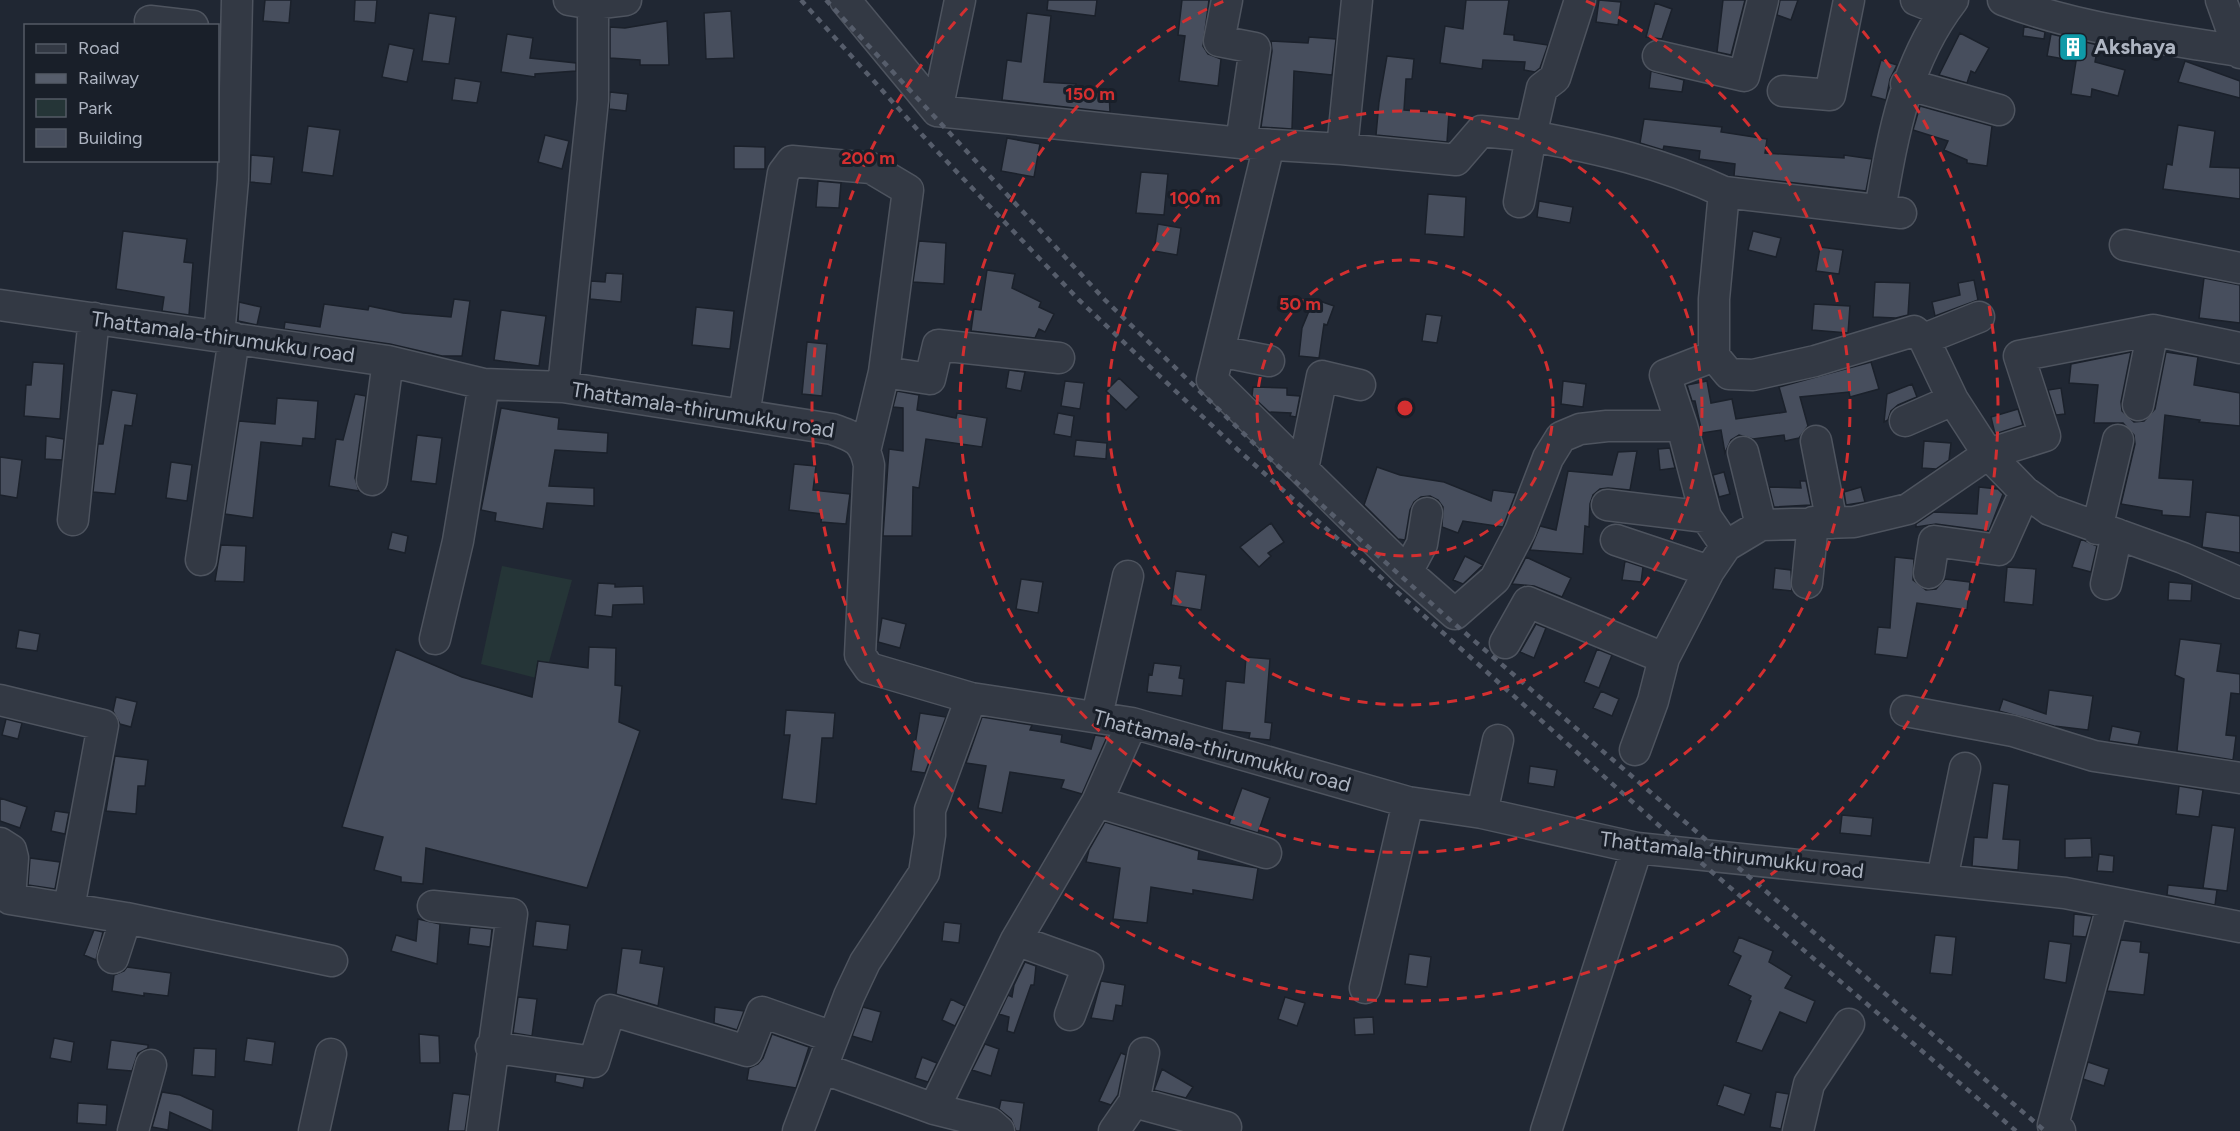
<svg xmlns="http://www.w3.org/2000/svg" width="2240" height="1131" font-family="Figtree,sans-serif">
<rect width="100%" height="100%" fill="#202733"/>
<path fill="#253537" d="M502,566L572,580L544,680L481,664Z"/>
<path fill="#474e5d" stroke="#1b212b" stroke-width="1.5" d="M265,0H291L289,23L263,21Z
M355,0H377L375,23L354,21Z
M1048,0H1097L1095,16L1047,10Z
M1182,0H1209L1203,46L1208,54L1221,59L1218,86L1179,81L1185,36L1178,35Z
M1466,0H1509L1504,34L1514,35V40L1548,45L1540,68L1535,72L1524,70L1525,62L1483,60L1482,69L1440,63L1445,26L1463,29Z
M1599,0L1621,2L1618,25L1596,22Z
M1723,0H1745L1731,55L1717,52Z
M1780,0H1798L1791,20L1777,15Z
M1655,3L1672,9L1662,39L1646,37Z
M731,11L734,58L706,59L704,13Z
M429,13L456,17L449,64L422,61Z
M1027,13L1051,16L1044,82L1076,84L1075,93L1109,92L1110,112L1002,100L1007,60L1021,62Z
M667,21L669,65H640V60L610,58V27L625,28Z
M2024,26L2045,32L2044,39L2023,36Z
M1960,33L1989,48L1975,73L1971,71L1967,83L1939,75Z
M507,34L533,38L530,58L576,63V71L535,74V77L501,72Z
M2051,34L2098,45L2095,62L2125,70L2118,96L2092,89L2091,97L2071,94L2076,61L2047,56Z
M1309,37L1336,39L1332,75L1294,71L1292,129L1261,127L1272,51L1271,41L1308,43Z
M389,44L414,49L407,82L382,77Z
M1387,56L1414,59L1412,79H1406L1404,110L1449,113L1447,142L1376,135L1379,102Z
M1881,60L1897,65L1890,79L1886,100L1871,96Z
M2185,61L2240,81V98L2178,82Z
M1651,71L1684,80L1682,92L1649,88Z
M455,78L481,82L477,103L452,100Z
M610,92L628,94L626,111L609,109Z
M1920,106L1992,126L1987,166L1967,163V160L1944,150L1948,141L1913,130Z
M1644,119L1722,127L1721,132L1767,139L1765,153L1844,158V155L1872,159L1866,191L1734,176L1735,164L1699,159L1700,151L1664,146L1663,150L1640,143Z
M2178,125L2215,131L2210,167L2240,168V199L2163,189L2167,164L2172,165Z
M308,126L340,130L333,176L302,172Z
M545,135L569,141L562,169L538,162Z
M1007,138L1040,144L1034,177L1001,171Z
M734,146L765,147V169H734Z
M251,155L274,157L271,184L250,182Z
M1141,172L1168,174L1164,215L1136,213Z
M818,181L841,183L839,208L816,207Z
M1428,194L1466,197L1464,237L1425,234Z
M1539,201L1573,207L1570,223L1537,217Z
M1158,224L1181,228L1177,255L1154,251Z
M123,231L187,239L184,262L193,263L189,315L162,311L164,297L116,289Z
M1753,231L1781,238L1776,257L1748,250Z
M919,241L946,243L944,284L913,282Z
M1820,247L1843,250L1839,274L1816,271Z
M987,270L1015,274L1012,288L1041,302L1039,307L1054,314L1045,332L1039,329L1035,338L971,331L974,309L981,310Z
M606,273L623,274L621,302L590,299L591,281L605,282Z
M2204,278L2240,285V323L2199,318Z
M1974,280L1978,300L1935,316L1932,302L1960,295L1958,283Z
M1875,282L1910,283L1908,315L1896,318L1873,317Z
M454,299L470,301L462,356H442L390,344L284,329L285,322L320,327L324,304L368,310L369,306L403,313L451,317Z
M1314,299L1334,306L1327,325L1324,324L1319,358L1299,356L1302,328Z
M239,302L261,307L257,325L238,321Z
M1814,304L1850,306L1848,333L1812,330Z
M696,307L734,311L730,349L692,345Z
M501,310L546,316L539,366L494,360Z
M1426,314L1442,316L1437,343L1422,341Z
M807,342L827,344L822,396L802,394Z
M2131,352L2121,402L2122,411L2134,422L2144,421L2155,409L2166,352L2198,357L2194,385L2240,393V426L2199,422L2200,420L2165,415L2159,478L2193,480L2190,517L2162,515V511L2121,504L2135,444L2134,435L2123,423H2094L2098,385L2069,383L2071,364Z
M33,362L64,364L60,419L24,416L26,385H31Z
M1871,362L1879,389L1850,397L1849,392L1800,397L1808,426L1799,438L1785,441L1784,435L1753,439L1739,435L1731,440L1725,453L1721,430L1702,433L1695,401H1692L1687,385L1707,381L1711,403L1732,399L1736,419L1786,412L1779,387Z
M1009,370L1025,372L1021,391L1006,388Z
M1119,378L1139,397L1126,410L1106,391Z
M1065,381L1084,383L1080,409L1061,406Z
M1563,381L1586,384L1583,407L1561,404Z
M1912,384L1917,397L1898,405L1891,411L1888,420L1884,422L1887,394Z
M1253,387L1287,388V395L1300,396L1296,417L1290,416L1291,413L1269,412L1252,396Z
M2061,388L2065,414L2056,415L2048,390Z
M112,390L137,394L132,426L125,425L115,494L93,492L98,444H103Z
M897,391L919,395L917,410L956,418L957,413L987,418L982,447L926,439L919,488L913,487L912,536H883L889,449L903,451V408L893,407Z
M355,394L366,396L355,478L359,491L329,486L336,439L343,440Z
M277,398L318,401L315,439L303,438L302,446L261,442L253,518L225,514L239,421L275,424Z
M501,408L559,418L558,429L608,433L607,453L555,450L549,486L594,488V506L547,503L543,529L495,521L496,513L481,510Z
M2018,409L2023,425L1995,434L1991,417Z
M1058,413L1074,416L1071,437L1054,434Z
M417,435L442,438L436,484L411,481Z
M46,436L64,439L62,460L45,459Z
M1076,440L1107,443L1106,459L1074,456Z
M1924,441L1951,443L1949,460L1936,469L1922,468Z
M1670,448L1675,468L1660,470L1658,449Z
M1637,451L1630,490L1608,488L1600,489L1593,495L1590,504L1589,527L1585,526L1583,554L1530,550L1540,526L1556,530L1568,471L1612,475L1618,452Z
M0,457L22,460L17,498L0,495Z
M171,462L192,465L187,501L166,498Z
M794,464L816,466L813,490L850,494L846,524L821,522L822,514L789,510Z
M1377,467L1400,475L1444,482L1491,501L1493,490L1516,493L1503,527L1463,521L1458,533L1442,527L1443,507L1438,500L1430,496L1421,497L1414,502L1410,510L1405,540L1398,539L1364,505Z
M1724,472L1730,494L1719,497L1713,475Z
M1800,481H1806L1811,505L1774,507L1769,487L1801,488Z
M1861,487L1865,502L1846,505L1844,492Z
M1979,487L1998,489L2003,494L1989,531L1936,524L1916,527V524L1934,512L1977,514Z
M2206,512L2240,516V553L2202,547Z
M1271,523L1284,542L1268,553L1271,556L1259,567L1240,547Z
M392,532L408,536L405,553L388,549Z
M2081,539L2097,546L2091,572L2072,567Z
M221,545L246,546L244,582L215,581Z
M1465,556L1483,565L1463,584L1453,580Z
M1526,557L1571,578L1562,597L1534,586L1512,584Z
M1895,557L1914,559L1913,580L1926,590L1936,589L1945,579L1970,582L1967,610L1917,603L1907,658L1875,654L1878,627L1890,628Z
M1625,561L1643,567L1641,582L1622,580Z
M2007,567L2036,569L2033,605L2004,602Z
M1775,568L1791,570L1792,591L1773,589Z
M1176,571L1206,575L1201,610L1171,605Z
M1021,579L1043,582L1038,613L1016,609Z
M2169,582L2192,584L2191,601L2168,600Z
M598,583L615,584V587L643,586L644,604L613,605L612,617L595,615Z
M882,618L906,624L900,648L878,642Z
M1536,624L1546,628L1534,658L1520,652Z
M19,630L40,634L37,651L16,648Z
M2180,639L2221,644L2217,671L2240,674V694L2231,693L2226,735L2236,736L2233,760L2177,751L2184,679L2175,675Z
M589,647L616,648L615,685L622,686L619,722L640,731L587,888L426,848L423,884L401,882V877L374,870L383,837L342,827L396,649L462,677L532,697L538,661L588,668Z
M1597,649L1612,655L1599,688L1584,682Z
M1246,657L1270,659L1265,722L1272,723L1270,740L1249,738L1250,733L1222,730L1226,681L1244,683Z
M1154,663L1181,666L1179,678L1184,679L1182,696L1147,692L1149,674L1152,675Z
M2049,690L2093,696L2088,730L2054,726L1999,711L2003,699L2046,714Z
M1601,691L1619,699L1612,716L1593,708Z
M116,697L137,702L131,727L120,724L113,711Z
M786,710L835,713L833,738H822L816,804L782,799L790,735H784Z
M920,713L946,717L925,773L911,771Z
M982,717L1032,725L1030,730L1062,735L1061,742L1091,749L1095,735L1107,737L1082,794L1061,788L1064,780L1010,772L1002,813L978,808L986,766L966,763Z
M6,719L22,723L18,739L2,735Z
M2112,726L2141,732L2138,745L2109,741Z
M115,756L148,760L145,786H138L136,814L106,811Z
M1530,766L1557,770L1554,787L1528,783Z
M1993,783L2009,785L2003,839L2020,840L2018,870L1972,866L1974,837L1987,838Z
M2179,786L2203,790L2199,817L2176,814Z
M1242,788L1270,798L1258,833L1229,824Z
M0,798L27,807L20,828L0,821Z
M55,811L69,813L65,834L51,831Z
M1842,815L1873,818L1871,836L1840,833Z
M1105,822L1199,851L1198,859L1258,868L1253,900L1193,890V894L1151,887L1147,923L1113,919L1120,868L1086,862L1089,850Z
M2212,825L2235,828L2227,891L2203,888Z
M2091,838L2092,857L2065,858V839Z
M2099,854L2114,856L2113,872L2097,871Z
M30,858L60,862L55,889L28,885Z
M2168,885L2217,890L2215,905L2167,895Z
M2074,914L2092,916L2086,937L2073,936Z
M418,919L440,924L437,964L391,951L396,935L416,941Z
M536,921L570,925L567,950L533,946Z
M944,922L961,924L959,943L942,941Z
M470,927L492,929L490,947L468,944Z
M94,930L103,932L96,960L84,955Z
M1935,935L1956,937L1952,975L1930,973Z
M1739,937L1773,951L1769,962L1792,976L1785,988L1815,1001L1806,1023L1780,1012L1762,1051L1736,1042L1751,1001L1749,1000L1751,996L1728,985L1741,956L1733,952Z
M2121,940L2141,942L2140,952L2149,953L2144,995L2107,991Z
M2049,941L2071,944L2066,983L2044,979Z
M622,948L642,950L640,963L664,967L658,1006L616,994Z
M1409,954L1431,957L1427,987L1405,984Z
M1025,962L1036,966L1034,985H1031L1014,1033L1007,1031L1009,1017L999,1014L1008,995L1012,997L1014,985Z
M127,967L171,973L168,996L144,993V996L112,991L114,975L124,971Z
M1101,981L1125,985L1122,1006L1116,1005L1113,1021L1091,1018Z
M518,997L537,999L532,1036L513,1033Z
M1285,997L1305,1003L1297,1026L1278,1019Z
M951,999L965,1006L955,1026L942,1020Z
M715,1007L744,1011L737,1030L714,1023Z
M863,1007L881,1012L872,1042L852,1036Z
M1373,1017L1374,1034L1355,1035L1354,1018Z
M419,1034L439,1036L440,1063H420Z
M772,1034L809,1047L796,1088L747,1080L749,1068L758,1064L763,1058Z
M54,1038L74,1042L71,1062L50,1058Z
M247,1038L275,1042L272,1065L244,1061Z
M111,1040L148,1045V1048L138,1053L132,1071L107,1069Z
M985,1044L999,1049L991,1076L972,1070Z
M194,1048L216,1049L215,1077L192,1075Z
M1121,1053L1126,1055L1118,1095L1111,1105L1099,1101Z
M922,1057L937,1063L928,1082L915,1078Z
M2088,1062L2109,1069L2104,1086L2083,1079Z
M1162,1069L1193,1087L1186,1098L1154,1090Z
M556,1074L585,1078L583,1088L555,1082Z
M1724,1085L1751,1094L1744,1115L1717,1105Z
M162,1092L180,1095L213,1110L212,1131L170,1112L168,1130L152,1127Z
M1776,1092L1789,1094L1781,1129L1770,1127Z
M453,1093L470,1095L465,1131H448Z
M1001,1100L1024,1103L1020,1131H1016L1011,1119L999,1109Z
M78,1103L107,1105L106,1125L77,1123Z"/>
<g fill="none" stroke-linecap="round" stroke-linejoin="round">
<g stroke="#4e545f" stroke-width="33">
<path id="minor" d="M569,0L593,4L626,0
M845,0L937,111
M960,0L937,111L1241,143L1342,149L1456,160L1481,131L1531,136L1519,202
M1227,0L1219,41L1255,48L1241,143
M1580,0L1555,78L1542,88L1531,136C1596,148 1663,163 1724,192L1714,299V356L1729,374L1753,375L1815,361L1914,331L1924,339L1953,400L1988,454L2025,492L2050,510L2183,558L2240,583
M1916,0L1944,11
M2003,0C2078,29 2161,38 2239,51
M2221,0L2240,53
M150,21L193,26
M1658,56L1744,76L1763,0
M1906,84L1999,110
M1783,91L1830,95L1849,0
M1269,145L1212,380L1407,572L1455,614L1495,579L1520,531L1548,458L1561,437L1580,429L1607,426H1682
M1342,149L1357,0
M1724,192L1901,213
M1880,210C1893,135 1905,62 1953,0
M2125,245L2240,268
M0,305L388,361L484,384L563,387L832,429C855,437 864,440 869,465L860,655L869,668L971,698L1132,723L1408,802L1482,813L1637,848L2065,893L2240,927
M219,336L233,180L237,0
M1924,339L1979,317
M1219,351L1269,361
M1714,356L1665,375L1682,426L1706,517L1726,546
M884,372L930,379L938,345L1059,358
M563,387L593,100V4
M2138,405L2153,330
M744,415L783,173L792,161L871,168L908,190L884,372L866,447
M1905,421L1953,400
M1816,441L1832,523
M1743,452L1761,525
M1303,469L1322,376L1360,385
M372,480L388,361
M1607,505L1706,517
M73,520L94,318
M2097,529L2118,440
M1616,540L1709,571
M201,560L234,338
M1407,572L1422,544L1427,513
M1929,573L1934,541L1999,550L2025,492
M1807,583L1813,522
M2106,584L2117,534
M435,639L458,541L484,384
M1505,643L1528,602L1664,658
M0,700L103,725L69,908
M1906,711L2013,731L2094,756L2240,778
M1097,716L1128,576
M1635,750L1653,701L1664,658L1709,571L1726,546L1761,525L1854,522L1908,509L1988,454L2045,436L2019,356L2153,330L2240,348
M1097,802L1266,853
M1482,813L1498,740
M0,843L11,850L13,858L10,899L126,918L332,961
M1942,879L1965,768
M433,906L512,914L482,1131
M1016,940L1088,966L1070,1015
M113,958L126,918
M1365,988L1408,802
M491,1047L594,1062L610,1010L747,1051L762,1012L833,1037
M822,1068L934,1109L990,1123L999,1131
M1134,1102L1144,1053
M934,1109L1016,940L1097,802L1132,723
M133,1131L151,1065
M314,1131L331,1054
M798,1131L849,996L865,962L924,873L930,835V810L971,698
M1114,1131L1134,1102L1226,1127L1225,1131
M1546,1131L1637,848
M1798,1131L1809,1084L1849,1024
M2060,1131L2053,1125L2113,903"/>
</g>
<use href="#minor" stroke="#333944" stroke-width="30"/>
<path stroke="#565d6b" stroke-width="4.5" stroke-dasharray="6 6" stroke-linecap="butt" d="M801,0L934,148L1079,300L1237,449L1692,855L2016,1131
M826,0L1105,300L1268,457L1450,620L2045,1131"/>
</g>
<g fill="none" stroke="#d42f30" stroke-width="3" stroke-dasharray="10 8">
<circle cx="1405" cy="408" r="148"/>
<circle cx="1405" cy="408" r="297"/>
<path d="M1586 1A445 445 0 1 1 1224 1"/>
<path d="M1839 4A593 593 0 1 1 971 4"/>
</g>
<defs>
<g id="building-square" transform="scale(1.5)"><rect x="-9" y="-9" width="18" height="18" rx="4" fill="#0f9aa8" stroke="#191f29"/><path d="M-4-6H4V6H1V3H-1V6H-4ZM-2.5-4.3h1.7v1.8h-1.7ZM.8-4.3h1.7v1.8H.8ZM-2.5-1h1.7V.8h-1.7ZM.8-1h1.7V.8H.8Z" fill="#fff"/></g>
</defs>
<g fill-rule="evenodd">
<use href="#building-square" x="2073" y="47"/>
</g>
<g text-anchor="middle" stroke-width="6" stroke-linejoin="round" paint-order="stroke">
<g font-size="21" font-weight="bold" fill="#adb4c1" stroke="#191f29" text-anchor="start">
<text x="2094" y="54">Akshaya</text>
</g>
<g font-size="21" fill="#adb4c1" stroke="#191f29">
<text transform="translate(223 337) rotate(8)" y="7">Thattamala-thirumukku road</text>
<text transform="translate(703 410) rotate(9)" y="7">Thattamala-thirumukku road</text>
<text transform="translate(1222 751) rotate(15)" y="7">Thattamala-thirumukku road</text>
<text transform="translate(1732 855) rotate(7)" y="7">Thattamala-thirumukku road</text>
</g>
</g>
<circle cx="1405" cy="408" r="9" fill="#d42f30" stroke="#191f29" stroke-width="3"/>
<g font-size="18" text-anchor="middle" font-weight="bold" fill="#d42f30" stroke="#191f29" stroke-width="6" stroke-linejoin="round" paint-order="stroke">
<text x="1090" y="100">150 m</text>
<text x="868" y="164">200 m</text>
<text x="1195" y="204">100 m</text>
<text x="1300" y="310">50 m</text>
</g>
<rect x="24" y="24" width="195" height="138" fill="#191f29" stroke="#545b66" stroke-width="1.5"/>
<rect x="36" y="44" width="30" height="9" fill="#333944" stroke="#545b66" stroke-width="1.5"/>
<text x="78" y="54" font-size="18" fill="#adb4c1">Road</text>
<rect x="36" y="74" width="30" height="9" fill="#565d6b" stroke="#545b66" stroke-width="1.5"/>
<text x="78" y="84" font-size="18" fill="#adb4c1">Railway</text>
<rect x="36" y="99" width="30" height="18" fill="#253537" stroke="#545b66" stroke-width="1.5"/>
<text x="78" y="114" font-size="18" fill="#adb4c1">Park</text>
<rect x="36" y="129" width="30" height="18" fill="#474e5d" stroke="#545b66" stroke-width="1.5"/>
<text x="78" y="144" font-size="18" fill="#adb4c1">Building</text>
</svg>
